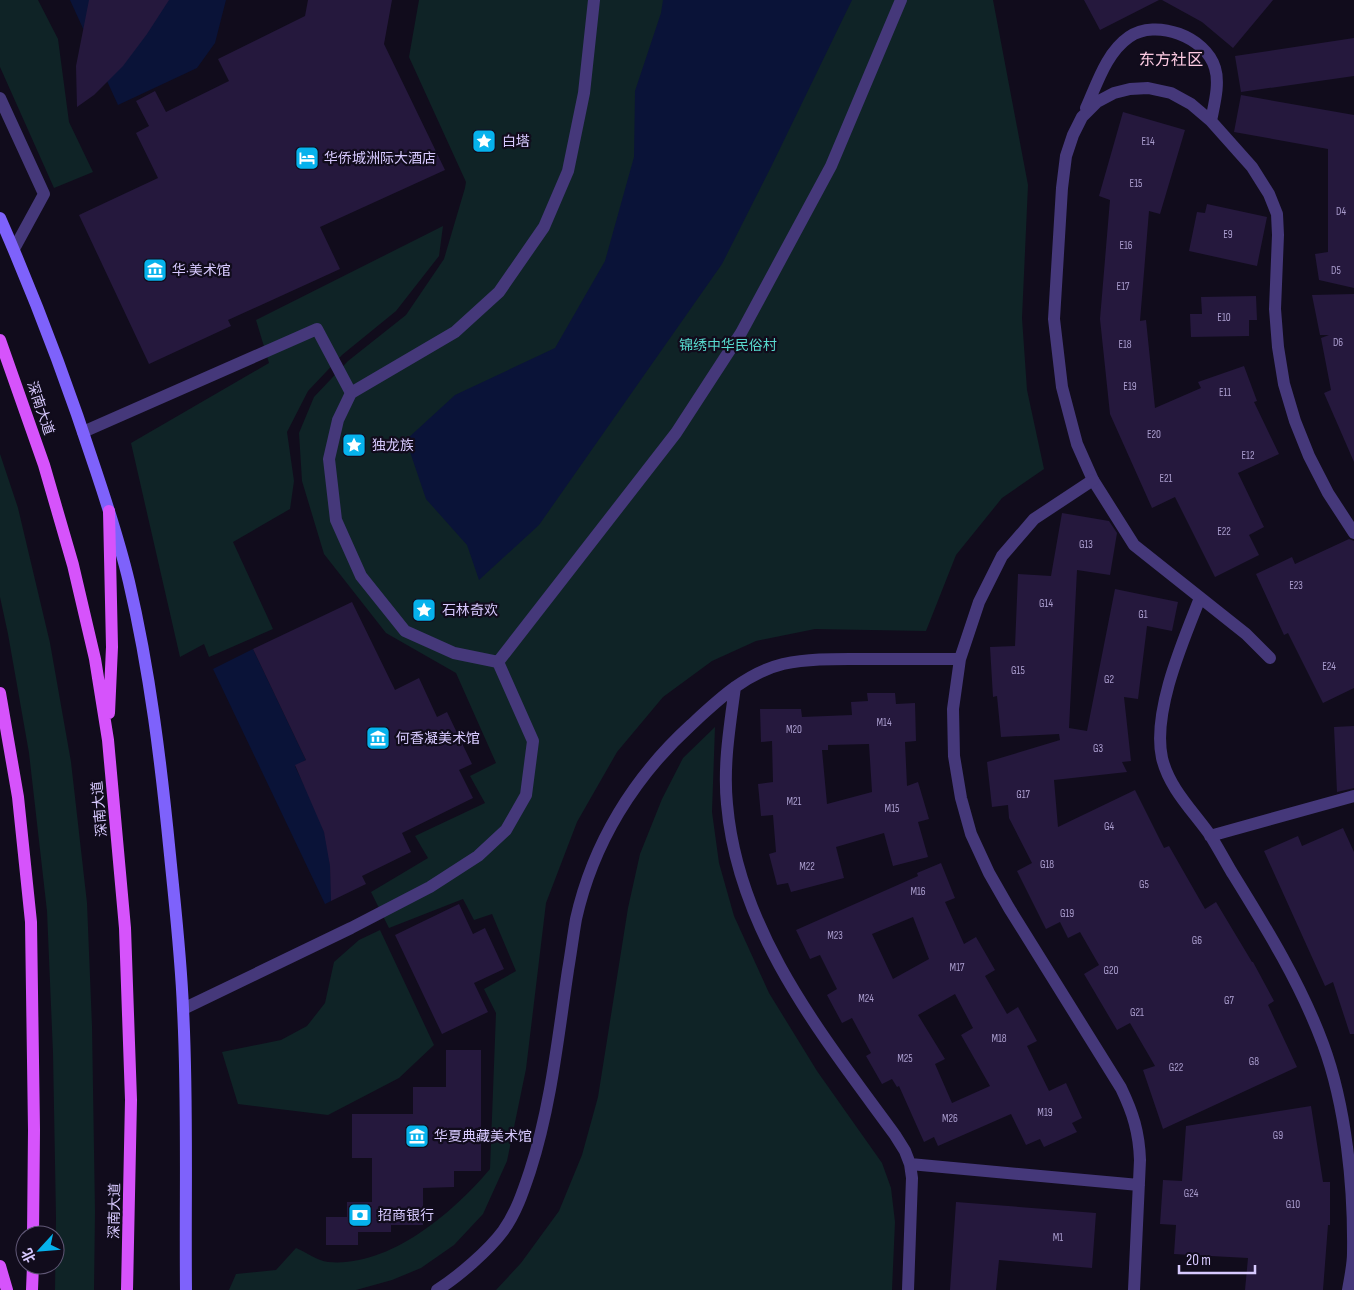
<svg xmlns="http://www.w3.org/2000/svg" width="1354" height="1290" font-family="'Sofia Sans Condensed','Noto Sans SC',sans-serif">
<rect width="100%" height="100%" fill="#110c1c"/>
<path fill="#0f2326" d="M0,0H38L58,39L69,122L93,172L54,188L0,67Z
M419,0H993L1028,185L1022,318L1027,390L1044,469L1002,498L956,555L926,631L815,629L756,641L712,661L663,697L617,752L577,822L546,903L526,1069L507,1161L483,1214L454,1245L421,1268L392,1280L356,1290H229L236,1274L276,1270L296,1248C306,1252 318,1261 328,1262C389,1268 454,1212 490,1169L496,1013L484,989L516,971L492,914L474,920L463,899L389,928L371,892L428,858L415,836L485,803L470,776L496,763L456,673L386,633L324,554L302,481L299,433L314,397L348,361L406,315L444,259L465,188L466,182L409,57Z
M443,226L439,256L396,311L342,355L308,391L287,432L294,481L290,509L233,542L273,629L209,657L204,644L180,657L131,443L269,363L256,320Z
M0,454L18,508L50,643L71,762L87,903L92,1026L95,1212L94,1290H55L56,1218L53,1053L47,911L29,753L8,634L0,597Z
M715,727L712,812L719,863L734,916L769,993L817,1071L882,1163L891,1188L895,1222L892,1290H496L521,1263L559,1211L582,1155L598,1097L628,908L640,854L662,799L683,758Z
M380,930L434,1045L399,1078L328,1115L238,1104L222,1052L281,1040L307,1026L325,1003L334,962L359,940Z"/>
<path fill="#0a1338" d="M70,0H226L215,43L197,68L118,105Z
M663,0H852L771,167L722,264L539,525L479,580L467,545L426,499L406,440L455,395L555,348L605,261L634,157L635,91L661,13Z
M253,649L306,760L295,766C305,787 316,808 324,831C331,853 331,878 331,901L325,904L213,669Z"/>
<path fill="#25183d" fill-rule="evenodd" d="M89,0H169L147,34L123,66L94,95L77,107L76,66Z
M308,0H392L384,44L445,170L320,227L340,269L228,320L231,326L149,364L79,215L158,178L136,133L149,126L136,101L155,91L166,112L229,81L218,59L305,16Z
M1084,0H1159L1100,30Z
M1162,0H1273L1233,48L1202,22Z
M1354,38V76L1241,92L1235,56Z
M1241,95L1354,115V288L1319,280L1315,254L1328,252V149L1234,132Z
M1123,112L1185,130L1160,214L1149,211L1140,321L1146,320L1155,408L1201,388L1198,382L1244,366L1257,401L1254,402L1279,454L1238,473L1264,527L1249,535L1259,555L1215,577L1175,497L1152,508L1110,414L1100,319L1110,200L1099,196Z
M1207,204L1267,217L1257,266L1189,251L1197,212L1205,213Z
M1354,294V462L1324,393L1331,390L1321,338L1329,335H1320L1312,295Z
M1256,296L1257,320H1249V336L1191,337L1190,314H1202L1201,297Z
M1062,513L1109,521L1117,533L1110,575L1077,570L1069,728L1087,731L1115,589L1178,602L1172,631L1147,626L1138,699L1124,697L1131,761L1122,762L1127,772L1054,780L1058,827L1135,790L1164,848L1169,846L1205,909L1216,902L1252,962H1253L1274,1001L1268,1005L1297,1067L1163,1129L1143,1070L1155,1066L1130,1023L1117,1030L1084,974L1099,965L1080,932L1068,938L1060,922L1046,929L1017,871L1032,863L1009,818L1008,805L992,807L987,762L1060,740L1059,734L1001,737L997,696L993,697L990,647L1015,646L1018,574L1051,576Z
M1349,539L1354,541V688L1323,703L1288,633L1284,635L1256,574L1292,557L1295,564Z
M352,602L395,690L419,678L437,717L447,712L472,764L459,770L473,798L402,833L411,852L362,876L366,884L331,901L330,866L324,832L295,765L306,760L253,649Z
M867,693H895L896,704L915,703L916,741L905,742L907,786L918,782L929,819L918,822L928,857L893,866L884,833L836,847L844,878L791,892L788,883L777,885L769,854L776,852L773,815L761,816L758,784L773,782L772,741L761,742L760,709H801L802,717L852,715L851,702L868,701ZM869,744L872,792L827,804L822,750H828V745Z
M1354,726V788L1337,792L1334,727Z
M1343,828L1354,852V1034H1350L1333,982L1325,986L1264,851L1298,836L1302,846Z
M941,863L955,898L945,902L964,944L976,937L995,970L985,976L1007,1014L1018,1007L1037,1041L1027,1046L1049,1091L1066,1083L1082,1118L1072,1123L1077,1132L1044,1147L1040,1139L1026,1145L1011,1114L938,1146L934,1137L924,1142L899,1086L897,1087L892,1079L882,1084L866,1056L871,1053L852,1018L842,1023L827,995L837,989L820,955L810,959L796,930L918,876L917,873ZM913,917L929,959L893,979L872,934ZM955,994L973,1028L961,1035L990,1086L952,1103L935,1064L945,1059L918,1015Z
M459,904L473,934L485,928L504,969L474,983L488,1012L442,1034L395,935Z
M446,1050H481V1171H454V1187L423,1188V1225H391V1232H358V1245H326V1217H347V1202H372V1158H352V1114H413V1087H446Z
M1311,1106L1323,1182H1330V1225H1328L1323,1290H1245L1248,1258L1174,1254L1176,1225L1160,1224L1163,1180L1182,1181L1186,1126Z
M956,1202L1096,1213L1092,1268L999,1260L996,1290H950Z"/>
<g fill="none" stroke-linecap="round" stroke-linejoin="round">
<path stroke="#45387a" stroke-width="12" d="M0,98L44,194L14,249
M1086,108C1097,84 1106,53 1129,37C1156,18 1206,37 1215,68C1220,84 1214,105 1211,121
M83,432L317,329L351,393
M1200,598C1183,641 1152,712 1162,758C1169,788 1193,811 1210,835C1217,846 1224,859 1231,871C1265,926 1300,982 1323,1044C1346,1106 1354,1187 1353,1253C1353,1265 1350,1278 1348,1290
M1270,658L1246,634L1134,545L1093,480L1077,444L1062,387L1054,319L1062,188L1066,156L1073,135L1082,117L1097,102L1114,93L1130,89L1148,88L1171,93L1191,104L1211,121L1252,167L1269,194L1277,214L1278,235L1275,309L1278,347L1284,384L1295,421L1309,456L1328,493L1354,533
M1210,836L1354,796
M183,1009L351,928L430,887L478,856L506,830L526,795L533,741L498,662"/>
<path stroke="#45387a" stroke-width="12" d="M594,0L584,93L568,171L544,227L499,292L455,332L351,393L338,420L329,459L336,520L361,576L405,631L454,653L498,662L676,433L741,333L831,166L901,0
M1093,480L1034,519L1002,556L979,602L960,659L953,709L954,756L961,798L971,834L989,873L1009,908L1121,1088C1133,1113 1139,1132 1140,1160L1134,1290
M735,687C730,725 723,765 727,804C738,932 822,1035 895,1135L905,1151L910,1164L912,1178L908,1290
M910,1164L1139,1185
M437,1290C458,1277 489,1250 503,1231C516,1213 523,1192 530,1171C551,1106 558,1037 568,970C571,953 573,936 576,919C593,843 634,777 691,725C718,700 746,673 783,664C811,658 838,659 867,659C898,659 929,659 960,659"/>
<path stroke="#7e62fb" stroke-width="12" d="M0,218C36,300 68,385 96,471C108,507 120,544 129,582C150,672 161,763 170,855C175,906 181,957 183,1009C188,1102 185,1196 186,1290"/>
<path stroke="#d653fb" stroke-width="12" d="M0,340L44,465L73,565L95,659L108,740L125,928L131,1100L127,1290
M109,511L112,647L109,713
M0,693L18,797L31,922L34,1130L33,1235
M0,1266L7,1290
M32,1290L33,1265"/>
</g>
<defs>
<g id="sight-square" transform="scale(1.25)"><rect x="-9" y="-9" width="18" height="18" rx="4" fill="#06b2ec" stroke="#110c1c"/><path d="M0-6L1.8-2.2L6-1.7L2.9 1.2L3.7 5.4L0 3.3L-3.7 5.4L-2.9 1.2L-6-1.7L-1.8-2.2Z" fill="#fff"/></g>
<g id="hotel-square" transform="scale(1.25)"><rect x="-9" y="-9" width="18" height="18" rx="4" fill="#06b2ec" stroke="#110c1c"/><path d="M-6-4.5h1.5V1H6V5H4.5V3h-9V5H-6ZM-4 0a1.8 1.8 0 1 1 3.6 0ZM.5 0V-2.5h3Q6-2.5 6 0Z" fill="#fff"/></g>
<g id="museum-square" transform="scale(1.25)"><rect x="-9" y="-9" width="18" height="18" rx="4" fill="#06b2ec" stroke="#110c1c"/><path d="M0-6L6-3V-2H-6V-3ZM-5-1h2V3h-2ZM-1-1h2V3h-2ZM3-1h2V3H3ZM-6 4H6V6H-6Z" fill="#fff"/></g>
<g id="bank-square" transform="scale(1.25)"><rect x="-9" y="-9" width="18" height="18" rx="4" fill="#06b2ec" stroke="#110c1c"/><path d="M-6-4H6V4H-6ZM0-2.3a2.3 2.3 0 1 0 0 4.6a2.3 2.3 0 1 0 0-4.6Z" fill="#fff"/></g>
</defs>
<g fill-rule="evenodd">
<use href="#sight-square" x="484" y="141"/>
<use href="#hotel-square" x="307" y="158"/>
<use href="#museum-square" x="155" y="270"/>
<use href="#sight-square" x="354" y="445"/>
<use href="#sight-square" x="424" y="610"/>
<use href="#museum-square" x="378" y="738"/>
<use href="#museum-square" x="417" y="1136"/>
<use href="#bank-square" x="360" y="1215"/>
</g>
<g text-anchor="middle" stroke-width="4.5" stroke-linejoin="round" paint-order="stroke">
<g font-size="11" fill="#aa9dce">
<text x="1148" y="145">E14</text>
<text x="1136" y="187">E15</text>
<text x="1341" y="215">D4</text>
<text x="1228" y="238">E9</text>
<text x="1126" y="249">E16</text>
<text x="1336" y="274">D5</text>
<text x="1123" y="290">E17</text>
<text x="1224" y="321">E10</text>
<text x="1338" y="346">D6</text>
<text x="1125" y="348">E18</text>
<text x="1130" y="390">E19</text>
<text x="1225" y="396">E11</text>
<text x="1154" y="438">E20</text>
<text x="1248" y="459">E12</text>
<text x="1166" y="482">E21</text>
<text x="1224" y="535">E22</text>
<text x="1086" y="548">G13</text>
<text x="1296" y="589">E23</text>
<text x="1046" y="607">G14</text>
<text x="1143" y="618">G1</text>
<text x="1329" y="670">E24</text>
<text x="1018" y="674">G15</text>
<text x="1109" y="683">G2</text>
<text x="884" y="726">M14</text>
<text x="794" y="733">M20</text>
<text x="1098" y="752">G3</text>
<text x="1023" y="798">G17</text>
<text x="794" y="805">M21</text>
<text x="892" y="812">M15</text>
<text x="1109" y="830">G4</text>
<text x="1047" y="868">G18</text>
<text x="807" y="870">M22</text>
<text x="1144" y="888">G5</text>
<text x="918" y="895">M16</text>
<text x="1067" y="917">G19</text>
<text x="835" y="939">M23</text>
<text x="1197" y="944">G6</text>
<text x="957" y="971">M17</text>
<text x="1111" y="974">G20</text>
<text x="866" y="1002">M24</text>
<text x="1229" y="1004">G7</text>
<text x="1137" y="1016">G21</text>
<text x="999" y="1042">M18</text>
<text x="905" y="1062">M25</text>
<text x="1254" y="1065">G8</text>
<text x="1176" y="1071">G22</text>
<text x="1045" y="1116">M19</text>
<text x="950" y="1122">M26</text>
<text x="1278" y="1139">G9</text>
<text x="1191" y="1197">G24</text>
<text x="1293" y="1208">G10</text>
<text x="1058" y="1241">M1</text>
</g>
<g font-size="14" fill="#d7c9fe" stroke="#110c1c" text-anchor="start">
<text x="502" y="146">白塔</text>
<text x="324" y="163">华侨城洲际大酒店</text>
<text x="172" y="275">华·美术馆</text>
<text x="372" y="450">独龙族</text>
<text x="442" y="615">石林奇欢</text>
<text x="396" y="743">何香凝美术馆</text>
<text x="434" y="1141">华夏典藏美术馆</text>
<text x="378" y="1220">招商银行</text>
</g>
<g font-size="14" fill="#58dace" stroke="#110c1c">
<text x="728" y="350">锦绣中华民俗村</text>
</g>
<g font-size="14" fill="#d7c9fe" stroke="#110c1c">
<text transform="translate(41 408) rotate(71)" y="5">深南大道</text>
<text transform="translate(99 809) rotate(-95)" y="5">深南大道</text>
<text transform="translate(114 1211) rotate(-89)" y="5">深南大道</text>
</g>
<g font-size="16" fill="#fecbe3" stroke="#110c1c">
<text x="1171" y="65">东方社区</text>
</g>
</g>
<g transform="translate(40 1250) rotate(244)"><circle r="24" fill="#110c1c" stroke="#605876"/>
<path d="M0-4L9 19L0 12L-9 19Z" fill="#06b2ec"/>
<text y="-8" font-size="14" font-weight="bold" text-anchor="middle" fill="#d7c9fe">北</text>
</g>
<path d="M1179 1265v8h76v-8" fill="none" stroke="#d7c9fe" stroke-width="2.5"/>
<text x="1186" y="1265" font-size="15" fill="#d7c9fe" stroke="#110c1c" stroke-width="4" paint-order="stroke">20 m</text>
</svg>
